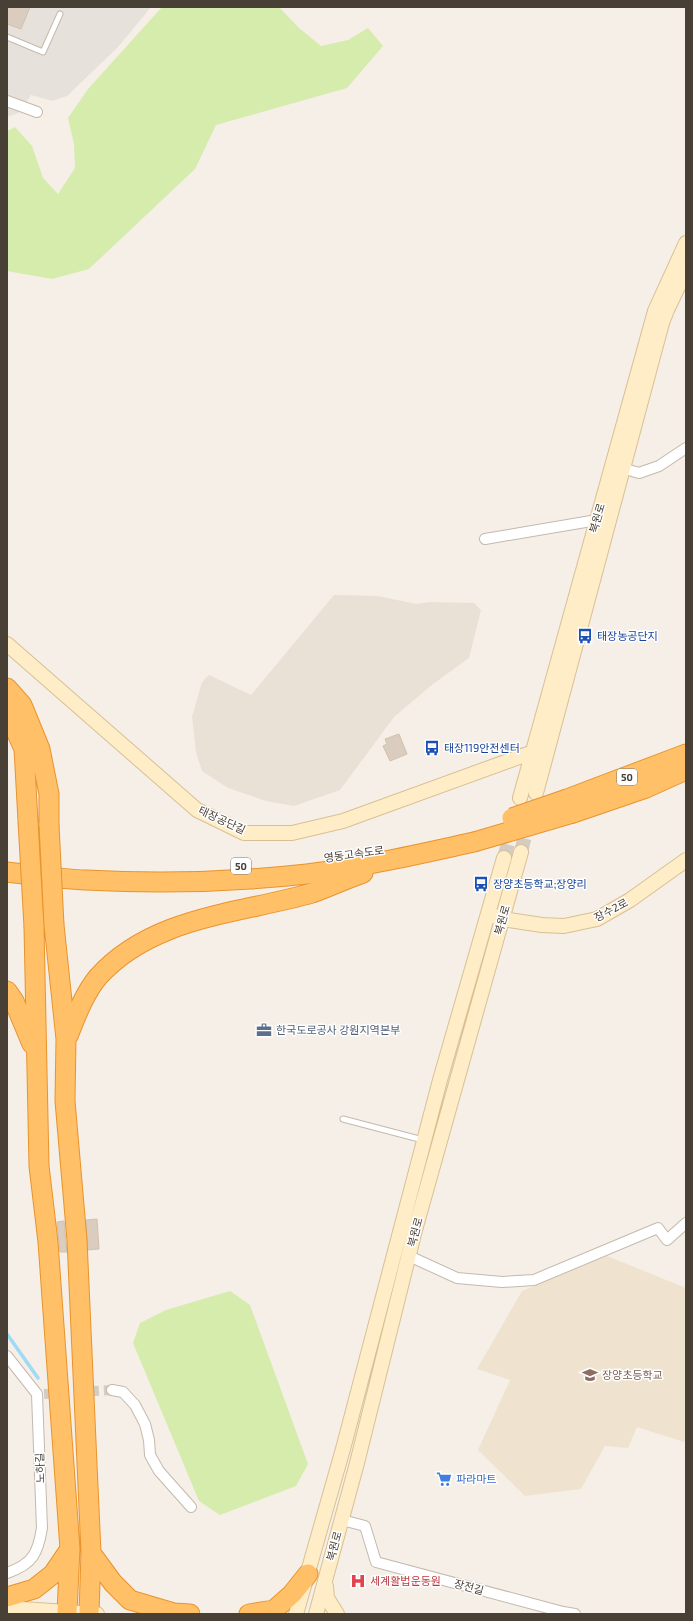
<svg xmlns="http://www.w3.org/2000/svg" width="693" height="1621" font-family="'Exo 2','Noto Sans KR',sans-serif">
<rect width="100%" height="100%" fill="#f5efe7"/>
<path fill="#e9e1d5" d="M334,595L378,596L416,604L430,602L474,603L481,610L469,658L433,684L394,717L340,790L294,806L266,801L228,788L202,771L196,752L192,717L202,682L209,675L251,695Z"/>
<path fill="#e7e1dc" d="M7,7H151L118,47L67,96L52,101L31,95L19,113L7,117Z"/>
<path fill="#efe3d0" d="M607,1256L686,1288V1437L684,1442L637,1427L628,1448L605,1446L581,1489L525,1496L478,1450L510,1380L477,1369L522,1291Z"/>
<path fill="#d5ecad" d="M162,7H279L299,28L321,46L348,40L368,28L383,46L347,88L216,125L195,169L89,269L52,279L7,271V131L15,127L32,146L43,178L58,194L75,168L74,144L68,118L88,89Z
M230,1291L250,1305L308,1464L296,1486L220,1515L199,1501L133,1343L140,1323L166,1310Z"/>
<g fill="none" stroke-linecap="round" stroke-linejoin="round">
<path stroke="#9fdaf6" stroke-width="3.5" d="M7,1334L38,1378"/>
</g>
<path fill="#dacdbf" stroke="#d3c1ae" d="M7,7H30L21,29L7,24Z
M399,734L407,754L390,761L383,746L387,744L385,739Z
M97,1219L99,1249L88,1250L86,1220Z
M64,1221L67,1252H60L57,1222Z"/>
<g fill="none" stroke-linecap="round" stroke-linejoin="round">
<path stroke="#d2ccc3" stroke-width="10" stroke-dasharray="10 5" stroke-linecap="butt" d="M44,1394L112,1390"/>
<path stroke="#d2ccc3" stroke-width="14" stroke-dasharray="14 7" stroke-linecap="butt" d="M521,852L529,819
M504,858L513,824"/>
<g stroke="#c4b9ac" stroke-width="7">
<path id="lane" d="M7,37L43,52L60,14
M343,1119L423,1140"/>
</g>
<g stroke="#c4b9ac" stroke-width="12">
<path id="street" d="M7,101L37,112
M622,468L639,473L659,466L686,448
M485,539L597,520
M409,1256L457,1278L502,1282L534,1280L658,1228L667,1240L686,1223
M7,1356L37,1394L42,1528C38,1553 33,1564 7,1573
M112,1390L123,1392L135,1405L145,1424L149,1440L150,1455L159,1471L191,1507
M342,1520L365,1526L376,1562L563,1612L575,1614"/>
</g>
<g stroke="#d8c094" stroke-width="16">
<path id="secondary" d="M7,644L197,810L244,833H292L343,821L533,752
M536,793L662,323L667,310L686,270
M520,798L655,311L686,243
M494,916L502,919L542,925L564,926L597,919L630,900L686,860
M326,1586L327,1598L337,1614
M7,1608L97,1614
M296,1614L343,1449L440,1080L504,858
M316,1614L357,1463L415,1230L521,852"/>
</g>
<g stroke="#e9932d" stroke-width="21">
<path id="highway" d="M7,688L22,705L40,749L49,794V825
M7,711L24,749L28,821
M567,799L686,754
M573,813L646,788L686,770
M7,872C33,875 59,879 86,880C159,884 234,882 307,874C363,867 419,854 474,842
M54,925L66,1039L65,1101L77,1240L91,1553L89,1613
M34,927L39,1166L48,1242L70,1549L67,1612
M7,991L14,1001L32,1044
M68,1036C76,1016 84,994 98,977C153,916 239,914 312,893C329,887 346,879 363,873
M91,1553L113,1583L130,1600L174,1613L190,1614
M7,1597L34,1589L53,1574L70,1549
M249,1614L274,1610L292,1594L308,1574"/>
</g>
<use href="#lane" stroke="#fff" stroke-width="5"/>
<use href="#street" stroke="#fff" stroke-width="10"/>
<use href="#secondary" stroke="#ffedc7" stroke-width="14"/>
<use href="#highway" stroke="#ffc068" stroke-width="19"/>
<g stroke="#e9932d" stroke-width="21" stroke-linecap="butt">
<path id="highway-bridge" d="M512,818L567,799
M28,821L34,927
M49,825L54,925
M474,842L573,813"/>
</g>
<use href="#highway-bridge" stroke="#ffc068" stroke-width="19"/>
</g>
<defs>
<g id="bus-bare" transform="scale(1.2)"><path d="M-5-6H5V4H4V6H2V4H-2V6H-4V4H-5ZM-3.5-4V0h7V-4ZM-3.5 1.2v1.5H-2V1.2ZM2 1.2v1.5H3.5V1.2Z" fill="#1a4fb4" stroke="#fff" stroke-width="2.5" paint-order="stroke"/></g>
<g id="office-bare" transform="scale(1.2)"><path d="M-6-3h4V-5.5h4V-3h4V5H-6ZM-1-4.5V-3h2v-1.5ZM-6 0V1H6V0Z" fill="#5c6f8a" stroke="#fff" stroke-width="2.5" paint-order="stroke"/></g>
<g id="school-bare" transform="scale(1.2)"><path d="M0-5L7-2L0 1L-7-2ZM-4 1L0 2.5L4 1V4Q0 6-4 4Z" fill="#8d6e63" stroke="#fff" stroke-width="2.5" paint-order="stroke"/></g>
<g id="supermarket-bare" transform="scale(1.2)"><path d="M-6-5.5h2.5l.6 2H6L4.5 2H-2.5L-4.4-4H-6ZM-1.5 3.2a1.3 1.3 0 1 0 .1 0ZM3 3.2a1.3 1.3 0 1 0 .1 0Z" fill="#3f7fe0" stroke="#fff" stroke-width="2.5" paint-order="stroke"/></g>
<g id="hospital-bare" transform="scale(1.2)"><path d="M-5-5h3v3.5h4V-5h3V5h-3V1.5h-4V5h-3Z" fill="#e0444e" stroke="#fff" stroke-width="2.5" paint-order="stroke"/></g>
</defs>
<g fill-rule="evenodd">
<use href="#bus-bare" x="585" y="636"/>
<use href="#bus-bare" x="432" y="748"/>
<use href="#bus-bare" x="481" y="884"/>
<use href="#office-bare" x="264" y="1030"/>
<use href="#school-bare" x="590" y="1375"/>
<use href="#supermarket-bare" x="444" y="1479"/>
<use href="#hospital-bare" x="358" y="1581"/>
</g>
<g text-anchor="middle" stroke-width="3" stroke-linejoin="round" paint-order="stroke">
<g fill="#fff" stroke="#7f7972" stroke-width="1">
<rect x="617" y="769" width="20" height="16" rx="3"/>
<rect x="231" y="858" width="20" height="16" rx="3"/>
</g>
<g font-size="10" font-weight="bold" fill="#483f35">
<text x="627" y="781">50</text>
<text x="241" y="870">50</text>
</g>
<g font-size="11" fill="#483f35" stroke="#fff">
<text transform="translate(597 518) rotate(-74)" y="4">북원로</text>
<text transform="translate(222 820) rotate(25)" y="4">태장공단길</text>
<text transform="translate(354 854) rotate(-8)" y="4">영동고속도로</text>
<text transform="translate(611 910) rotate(-28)" y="4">장수2로</text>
<text transform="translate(502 920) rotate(-74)" y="4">북원로</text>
<text transform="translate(415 1232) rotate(-75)" y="4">북원로</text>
<text transform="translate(40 1468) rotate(-92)" y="4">노하길</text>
<text transform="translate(334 1546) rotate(-75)" y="4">북원로</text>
<text transform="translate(469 1587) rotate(15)" y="4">장전길</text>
</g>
<g font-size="11" fill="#164399" stroke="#fff" text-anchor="start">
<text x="597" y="640">태장농공단지</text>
<text x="444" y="752">태장119안전센터</text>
<text x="493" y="888">장양초등학교;장양리</text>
</g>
<g font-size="11" fill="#4e5e75" stroke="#fff" text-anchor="start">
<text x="276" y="1034">한국도로공사 강원지역본부</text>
</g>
<g font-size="11" fill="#785e54" stroke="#fff" text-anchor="start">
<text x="602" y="1379">장양초등학교</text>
</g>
<g font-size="11" fill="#366cbe" stroke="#fff" text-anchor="start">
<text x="456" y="1483">파라마트</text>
</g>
<g font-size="11" fill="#be3a42" stroke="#fff" text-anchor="start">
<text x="370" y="1585">세계활법운동원</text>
</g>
</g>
<rect width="693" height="1621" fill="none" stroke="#483f35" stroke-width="16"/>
</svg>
